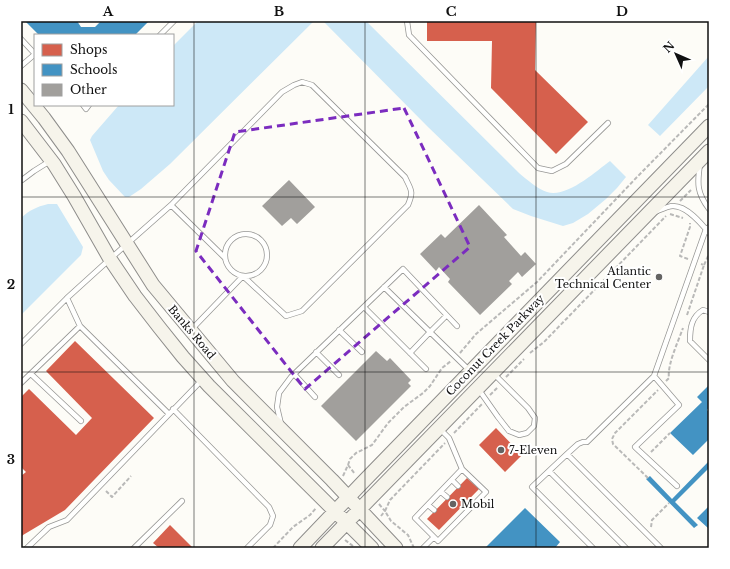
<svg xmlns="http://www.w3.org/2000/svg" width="730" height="569" font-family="'Libre Baskerville',serif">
<rect width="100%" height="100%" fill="#fdfcf7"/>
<path fill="#cde8f7" d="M198,21H314L170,164L141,189L129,197H125L109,180L103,171L90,140L92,136L119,105H173V46Z
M323,21H366L519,173C526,179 539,190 547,192C567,198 595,172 610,161L626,177L617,188L606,199L588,214L573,223L563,226L531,216L513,209L428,127Z
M709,56V86L660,136L648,125Z
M48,204H57L83,247L81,255L21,315V218C30,210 36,207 48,204Z"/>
<path fill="#d6604d" d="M427,21H536L535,70L588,122L556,154L491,88L492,41H427Z
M75,341L154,418L65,510L23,535L21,537V476L26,472L21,467V397L29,389L76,435L92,418L46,371Z
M496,428L522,455L505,472L479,445Z
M467,478L479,489L439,530L427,519Z
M170,525L193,548H159L153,543Z"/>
<path fill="#4393c3" d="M25,21H77L81,27H95L101,21H149L135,35H39Z
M709,385V407L707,410L709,412V439L693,455L670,433L702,402L697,397Z
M709,461V468L675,502L698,525L694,528L646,479L650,476L672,499Z
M709,506V529L697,518Z
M525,508L560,542L555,548H485Z"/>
<path fill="#a19f9c" d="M289,180L315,207L297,224L291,218L282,226L262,206Z
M479,205L507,235L504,237L521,256L525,252L536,264L522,277L518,272L509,281L512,284L480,315L448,282L450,279L439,267L436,271L420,254L441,234L445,238Z
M376,351L387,361L390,358L411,380L408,383L411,386L356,441L321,406Z"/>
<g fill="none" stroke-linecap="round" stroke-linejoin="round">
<g stroke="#979795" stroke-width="6">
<path id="lane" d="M407,21L409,35L538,168L552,171L566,164L608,123
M160,35L174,21
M21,39L35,54
M21,66L35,54
M83,105L86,109L89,105
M700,164C697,184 697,193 709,209
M22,180L34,171L50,161
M171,205L225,258
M655,212C660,210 668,206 673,206C687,206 701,223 709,233
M225 255a21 21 0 1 1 42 0a21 21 0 1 1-42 0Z
M384,287L430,332L410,353
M67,298L80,326L169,414
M364,307L426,369
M709,312L703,310C691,317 690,329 690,341L709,360
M446,316L430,332L470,371
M339,330L362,352
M21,344L67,298L110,259L171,205L282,92L294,85L302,82L312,85L405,177C411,190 414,191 408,205L302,311L286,316L243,276L192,329
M316,352L339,375
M31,374L81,421
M294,374L315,397
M654,376L706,229L709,227
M21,383L80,326
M479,390L498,417L509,431L519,435L527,433L534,426L535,418L528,408L494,374
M173,409L269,507L273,516L270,525L247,548
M281,424L277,407L279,393L291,377L403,269L457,326
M440,429L449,438L462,469
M567,454L661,548
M462,469L486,492L438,541L415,518Z
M549,471L626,548
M452,480L458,486
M441,492L447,497
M428,505L434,510
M27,548L49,527L67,520L202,380
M134,548L182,501
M423,548L434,537
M593,548L532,487L567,454L578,444L583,442H587L654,376L679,405L635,447L677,486"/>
</g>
<g stroke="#8e8d8b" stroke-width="15">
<path id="secondary" d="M21,90L44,118L68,151L153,285L233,381L332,480L396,548
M21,121L54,164L74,196L110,259L135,296L159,327L183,357L209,386L372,548
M300,548L362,483L709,126
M322,548L709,151"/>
</g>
<path stroke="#b9b9b8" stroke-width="2" stroke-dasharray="4 2" stroke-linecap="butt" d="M680,201L691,190
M670,214L683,218
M688,259L680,256L690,227V223
M704,265L709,254
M687,315L704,265L701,264
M460,353L476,334L537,282L638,176L709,104
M530,353L544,342L666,216
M506,377L524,359
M666,381L669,378C667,365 678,342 683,328
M490,395L498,387
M454,433L482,404
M651,452L670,433
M348,465L350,459L356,453L372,445L388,423L404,407L423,393L430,386L442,368L451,361
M343,476L348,465L355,474
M648,478L613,444L612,439L615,433L658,390
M106,491L112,497L131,476
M379,504L385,511L381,516
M651,527L652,520L669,503
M345,540L353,546
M273,548L293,527L310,515L316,508
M414,548L408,535L391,521L385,511L390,500L445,443"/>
<use href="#lane" stroke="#fffffe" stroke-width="4.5"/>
<use href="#secondary" stroke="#f6f4eb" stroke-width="13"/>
</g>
<path fill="none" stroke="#7b2cbf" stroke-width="3" stroke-dasharray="8 5" stroke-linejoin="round" d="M404,108L470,247L305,389L196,251L235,132Z"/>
<path fill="none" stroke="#111" stroke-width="1" stroke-opacity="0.55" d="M194,21V548M365,21V548M536,21V548M21,197H709M21,372H709"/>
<g fill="#646362" stroke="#fff" stroke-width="1.5">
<circle cx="659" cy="277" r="4"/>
<circle cx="501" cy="450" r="4"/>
<circle cx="453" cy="504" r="4"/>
</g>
<g text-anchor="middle" stroke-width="4" stroke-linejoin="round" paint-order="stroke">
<g font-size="11" fill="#111" stroke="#fff" text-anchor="start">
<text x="651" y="275" text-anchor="end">Atlantic<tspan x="651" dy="13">Technical Center</tspan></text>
<text x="509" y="454">7-Eleven</text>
<text x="461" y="508">Mobil</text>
</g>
<g font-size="11" fill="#111" stroke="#fff">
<text transform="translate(192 332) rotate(50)" y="4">Banks Road</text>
<text transform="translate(495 345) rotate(-46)" y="4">Coconut Creek Parkway</text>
</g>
</g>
<rect width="730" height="569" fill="none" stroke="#ffffff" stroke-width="44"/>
<rect x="34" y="34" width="140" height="72" fill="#ffffff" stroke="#a0a0a0"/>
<rect x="42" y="44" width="20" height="12" fill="#d6604d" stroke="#a0a0a0"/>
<text x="70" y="54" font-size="12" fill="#111111">Shops</text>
<rect x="42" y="64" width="20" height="12" fill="#4393c3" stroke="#a0a0a0"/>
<text x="70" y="74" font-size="12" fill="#111111">Schools</text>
<rect x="42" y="84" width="20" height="12" fill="#a19f9c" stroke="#a0a0a0"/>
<text x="70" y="94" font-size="12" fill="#111111">Other</text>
<g transform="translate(676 54) rotate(315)" stroke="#ffffff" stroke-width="3" paint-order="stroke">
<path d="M0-3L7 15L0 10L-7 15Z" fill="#111111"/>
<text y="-6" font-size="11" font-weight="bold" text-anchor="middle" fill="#111111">N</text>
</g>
<rect x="22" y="22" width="686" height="525" fill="none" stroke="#111" stroke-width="1.5"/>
<g font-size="13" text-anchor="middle" font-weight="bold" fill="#111">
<text x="108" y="16">A</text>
<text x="279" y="16">B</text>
<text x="451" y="16">C</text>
<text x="622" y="16">D</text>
<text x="11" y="114">1</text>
<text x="11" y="289">2</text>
<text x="11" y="464">3</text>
</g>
</svg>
